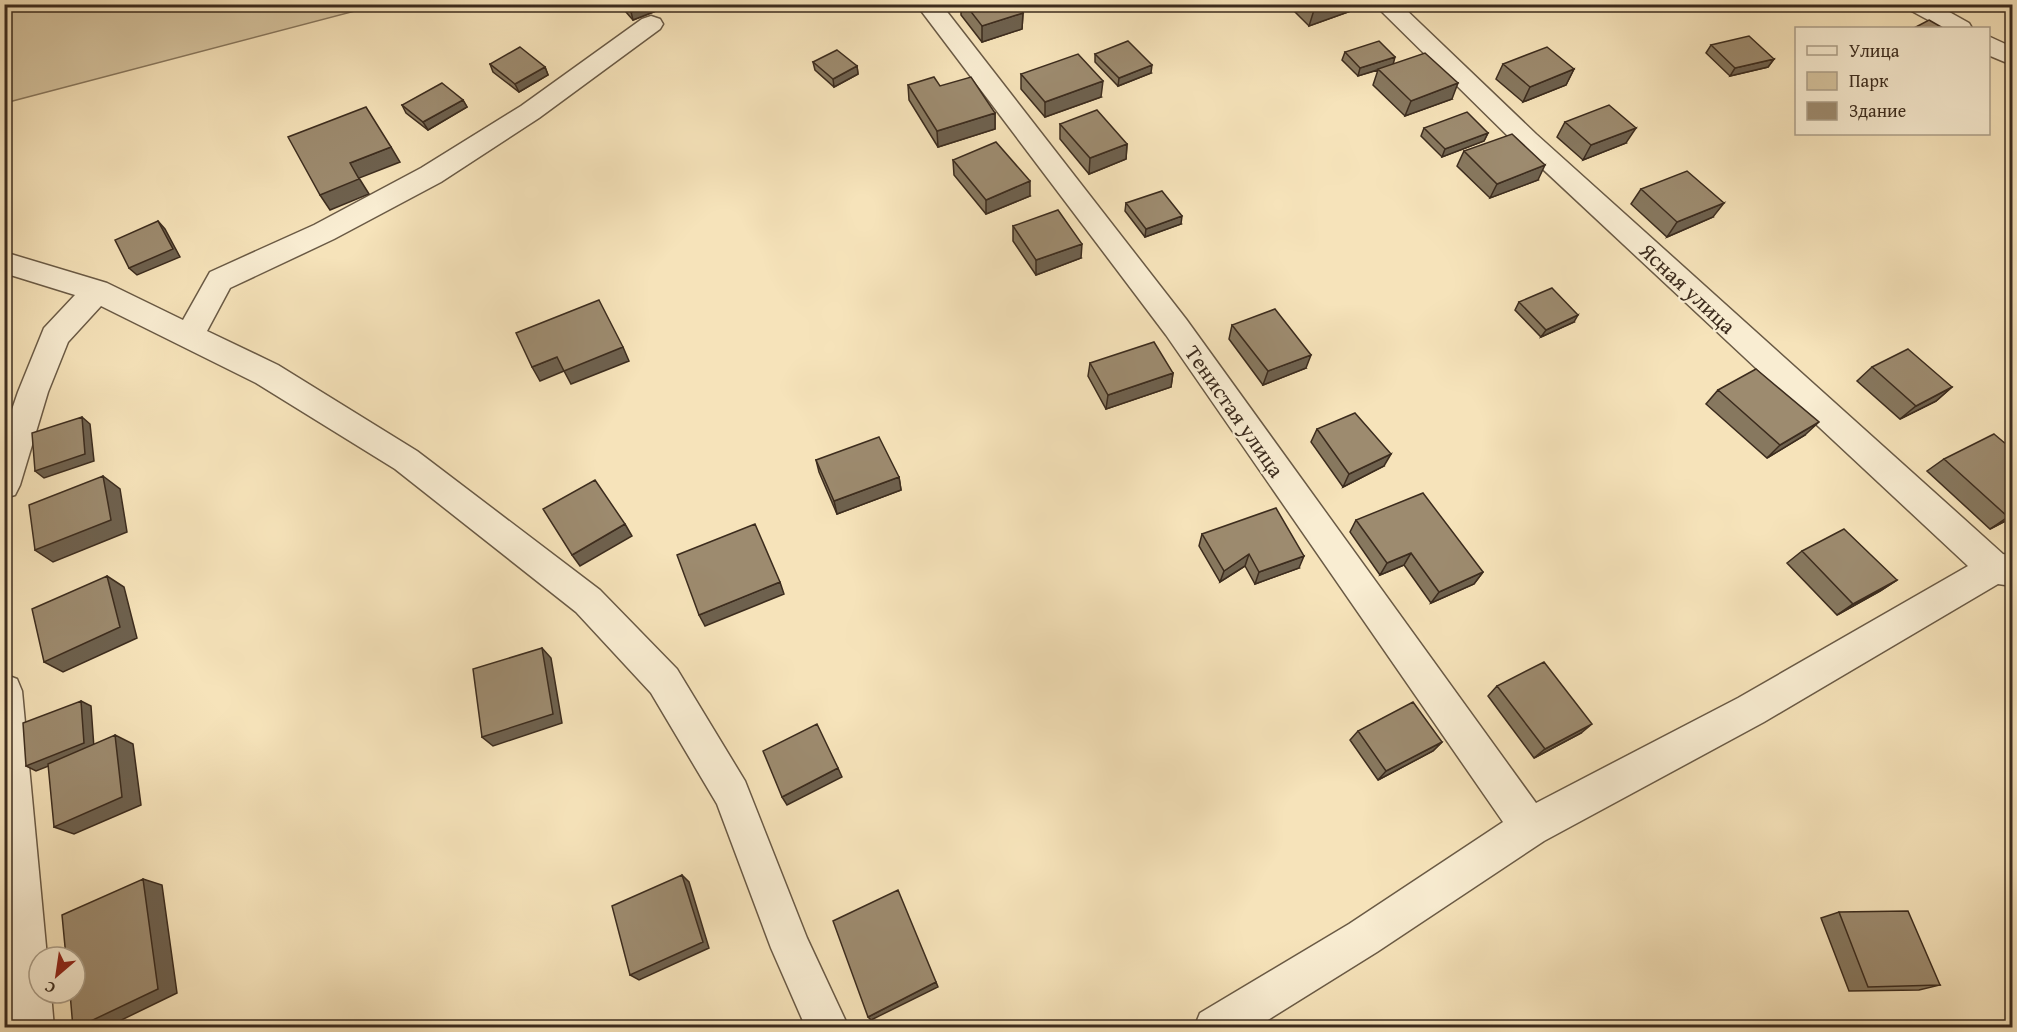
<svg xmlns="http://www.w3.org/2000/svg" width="2017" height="1032" font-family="'Gentium Book Plus',serif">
<rect width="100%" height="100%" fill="#f6e3ba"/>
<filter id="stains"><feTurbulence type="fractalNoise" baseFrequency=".00333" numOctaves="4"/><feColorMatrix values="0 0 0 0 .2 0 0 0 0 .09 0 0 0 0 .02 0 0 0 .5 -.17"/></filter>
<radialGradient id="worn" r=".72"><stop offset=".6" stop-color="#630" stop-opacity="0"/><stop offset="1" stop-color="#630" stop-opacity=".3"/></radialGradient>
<path fill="#d6c49f" stroke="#89785e" stroke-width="1.5" d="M5,4H378V5L5,103Z"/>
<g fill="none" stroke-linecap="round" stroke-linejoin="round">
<g stroke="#6a5a45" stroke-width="3">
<path id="minor" d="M916,4H941L1186,319L1536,803L1738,698L1968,566L1518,146L1374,4H1400L1536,134L2003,554L2012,556V586L1998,584L1764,722L1544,841L1377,952L1255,1028H1194L1200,1013L1349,924L1503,822L1166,335Z
M1904,4H1935L1969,23L1972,28H1943L1908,9Z
M651,16L660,19L663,24L660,29L539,118L441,182L334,239L230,288L207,331L278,365L417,451L600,590L677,669L745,781L807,938L849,1028H806L771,948L717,804L651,693L576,612L395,469L256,383L101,306L68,342L48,392L20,485L15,495L4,498V433L18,392L44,328L75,295L4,273V252L107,283L183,320L210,272L314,225L421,168L521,106L642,19Z
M1988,36L2012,47V65L1988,55Z
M4,674L17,679L22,691L47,957H39V993H51L54,1028H12L4,932Z"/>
</g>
<use href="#minor" fill="#f9edd2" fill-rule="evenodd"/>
</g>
<path fill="#87785f" stroke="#3c2c1e" stroke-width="1.5" d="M619,4H654L656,11L633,20Z
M961,4H1015L1023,13L1022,29L982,42L961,15Z
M1293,4H1362V7L1309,26L1292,9Z
M1711,45L1774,59L1768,67L1730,76L1706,53Z
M1345,52L1393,64L1452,99L1405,116L1373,85L1378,70L1358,76L1342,60Z
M1095,54L1151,73L1118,86L1095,62Z
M813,62L857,66L858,74L834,87L815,70Z
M490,64L545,67L548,75L519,92L493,72Z
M1503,64L1574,69L1566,85L1523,102L1496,79Z
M1021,74L1101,97L1045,117L1021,89Z
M908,85L940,86L995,113V129L938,147L909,100Z
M463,100L467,107L428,130L406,113L402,105Z
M1565,122L1626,143L1583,160L1557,137Z
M1060,124L1127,144L1126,159L1089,174L1060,139Z
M1424,128L1488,133L1484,141L1442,157L1421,136Z
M1464,151L1538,180L1490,198L1457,166Z
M953,160L1030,196L986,214L954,175Z
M1641,189L1713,217L1667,237L1631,204Z
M1126,203L1181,224L1145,237L1125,211Z
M1013,226L1081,258L1036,275L1013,241Z
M1519,302L1574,322L1541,337L1515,310Z
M1232,325L1306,368L1263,385L1229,339Z
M1090,363L1173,373L1171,387L1106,409L1088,376Z
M1872,367L1952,387L1936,401L1900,419L1857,381Z
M1718,390L1805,435L1767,458L1706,404Z
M1317,429L1384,466L1343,487L1311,442Z
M2013,450V517L1990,529L1927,471L1944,459Z
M816,460L899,477L901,490L837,514L819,472Z
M1356,520L1483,572L1474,584L1431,603L1404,565L1380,575L1350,532Z
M1202,534L1299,568L1255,584L1245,566L1220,582L1199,546Z
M1802,551L1897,580L1880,591L1837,615L1787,563Z
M1497,686L1581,733L1534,758L1488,696Z
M1358,731L1442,742L1433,751L1378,780L1350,740Z
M1839,912L1940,985L1919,990L1849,991L1821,918Z"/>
<path fill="#6e614e" stroke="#3c2c1e" stroke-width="1.5" d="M649,4H654L656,11L633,20L631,12Z
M1329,4H1362V7L1309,26L1314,10Z
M1023,13L1022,29L982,42V26Z
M1395,57L1393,65L1358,76L1360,68Z
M1774,59L1768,67L1730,76L1735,68Z
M1152,65L1151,73L1118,86L1119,78Z
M857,66L858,74L834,87L833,79Z
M545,67L548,75L519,92L515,84Z
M1574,69L1566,85L1523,102L1530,87Z
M1103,81L1101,97L1045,117V102Z
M1458,83L1452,99L1405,116L1411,101Z
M463,100L467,107L428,130L423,122Z
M995,113V129L938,147L937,131Z
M1636,128L1626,143L1583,160L1591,145Z
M1488,133L1484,141L1442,157L1445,149Z
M1127,144L1126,159L1089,174L1090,158Z
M391,147L400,162L359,178L369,194L330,210L320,195L350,163Z
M1545,165L1538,180L1490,198L1497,184Z
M1030,181V196L986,214V200Z
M1724,203L1713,217L1667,237L1677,222Z
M1182,216L1181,224L1145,237L1146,229Z
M158,221L165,229L180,257L137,275L129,268Z
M1082,244L1081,258L1036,275V260Z
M1578,315L1574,322L1541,337L1546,330Z
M623,347L629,361L571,384L564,371L540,381L532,367L557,357Z
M1311,355L1306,368L1263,385L1268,371Z
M1173,373L1171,387L1106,409L1108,395Z
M1952,387L1936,401L1900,419L1916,406Z
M82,417L90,424L94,461L44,478L35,471Z
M1819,422L1805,435L1767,458L1780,445Z
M1391,454L1384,466L1343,487L1349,474Z
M103,476L120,489L127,532L53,562L35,550Z
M899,477L901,490L837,514L834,501Z
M2013,515V517L1990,529L2008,517Z
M625,524L632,536L580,566L572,555Z
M1411,553L1404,565L1380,575L1387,563Z
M1249,554L1245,566L1220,582L1224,571Z
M1304,556L1299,568L1255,584L1259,572Z
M1483,572L1474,584L1431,603L1439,592Z
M107,576L124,587L137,638L63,672L44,662Z
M1897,580L1880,591L1837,615L1853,604Z
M780,582L784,594L705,626L699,615Z
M542,648L551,658L562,723L493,746L482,737Z
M81,701L91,706L94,748L36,771L26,766Z
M1592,724L1581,733L1534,758L1545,749Z
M115,735L133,744L141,805L74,834L54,827Z
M1442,742L1433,751L1378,780L1386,771Z
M838,768L842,777L787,805L782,797Z
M682,875L689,882L709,948L639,980L630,975Z
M143,879L162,885L177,993L105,1028H76Z
M936,982L938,987L871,1020L868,1017Z"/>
<path fill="#9d8b6f" stroke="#3c2c1e" stroke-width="1.5" d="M624,4H649L631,12Z
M965,4H1015L1023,13L982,26Z
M1308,4H1329L1314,10Z
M1929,20L1943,28H1914Z
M1749,36L1774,59L1735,68L1711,45Z
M1128,41L1152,65L1119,78L1095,54Z
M1379,41L1395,57L1360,68L1345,52Z
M520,47L545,67L515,84L490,64Z
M1547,47L1574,69L1530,87L1503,64Z
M837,50L857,66L833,79L813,62Z
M1425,53L1458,83L1411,101L1378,69Z
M1078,54L1103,81L1045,102L1021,74Z
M934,77L940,86L971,77L995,113L937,131L908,85Z
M442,83L463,100L423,122L402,105Z
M1609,105L1636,128L1591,145L1565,122Z
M366,107L391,147L350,163L359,179L320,195L288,137Z
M1097,110L1127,144L1090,158L1060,124Z
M1467,112L1488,133L1445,149L1424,128Z
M1512,134L1545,165L1497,184L1464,151Z
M996,142L1030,181L986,200L953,160Z
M1687,171L1724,203L1677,222L1641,189Z
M1162,191L1182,216L1146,229L1126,203Z
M1058,210L1082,244L1036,260L1013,226Z
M158,221L173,249L129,268L115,240Z
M1552,288L1578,315L1546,330L1519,302Z
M599,300L623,347L564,371L557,357L532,367L516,333Z
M1275,309L1311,355L1268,371L1232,325Z
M1154,342L1173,373L1108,395L1090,363Z
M1908,349L1952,387L1916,406L1872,367Z
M1756,369L1819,422L1780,445L1718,390Z
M1355,413L1391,454L1349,474L1317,429Z
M82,417L85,454L35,471L32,433Z
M1994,434L2013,450V515L2008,517L1944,459Z
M879,437L899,477L834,501L816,460Z
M103,476L111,520L35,550L29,505Z
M595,480L625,524L572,555L543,509Z
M1423,493L1483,572L1439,592L1411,553L1387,563L1356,520Z
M1276,508L1304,556L1259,572L1249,554L1224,571L1202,534Z
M755,524L780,582L699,615L677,555Z
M1844,529L1897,580L1853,604L1802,551Z
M107,576L120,627L44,662L32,609Z
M542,648L553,714L482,737L473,669Z
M1544,662L1592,724L1545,749L1497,686Z
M81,701L84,743L26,766L23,723Z
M1413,702L1442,742L1386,771L1358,731Z
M817,724L838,768L782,797L763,751Z
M115,735L122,797L54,827L48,764Z
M682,875L703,942L630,975L612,906Z
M143,879L158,989L76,1028H73L70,993H75V957H66L62,915Z
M898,890L936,982L868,1017L833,921Z
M1908,911L1940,985L1868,987L1839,912Z"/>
<g text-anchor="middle" stroke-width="4.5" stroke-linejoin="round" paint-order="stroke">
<g font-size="22" fill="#3c2c1e" stroke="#f9edd2">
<text transform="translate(1688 288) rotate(43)" y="8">Ясная улица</text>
<text transform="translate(1235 411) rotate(55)" y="8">Тенистая улица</text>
</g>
</g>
<rect width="2017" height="1032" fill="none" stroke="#f6e3ba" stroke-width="24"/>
<rect x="6" y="6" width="2005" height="1020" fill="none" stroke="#3c2c1e" stroke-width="3"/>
<rect x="12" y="12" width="1993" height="1008" fill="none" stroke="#3c2c1e" stroke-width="1.5"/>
<rect x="1795" y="27" width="195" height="108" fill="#f9edd2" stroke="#ada08a" stroke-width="1.5"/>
<rect x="1807" y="46" width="30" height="9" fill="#f9edd2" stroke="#ada08a" stroke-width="1.5"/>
<text x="1849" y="57" font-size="18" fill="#3c2c1e">Улица</text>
<rect x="1807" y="72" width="30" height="18" fill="#d6c49f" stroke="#ada08a" stroke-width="1.5"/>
<text x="1849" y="87" font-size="18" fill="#3c2c1e">Парк</text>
<rect x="1807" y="102" width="30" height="18" fill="#9d8b6f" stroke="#ada08a" stroke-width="1.5"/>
<text x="1849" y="117" font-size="18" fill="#3c2c1e">Здание</text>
<g transform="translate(57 975) rotate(209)"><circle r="28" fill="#f9edd2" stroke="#ada08a" stroke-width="1.5"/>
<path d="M0-4.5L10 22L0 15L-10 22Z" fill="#8f2418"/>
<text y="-9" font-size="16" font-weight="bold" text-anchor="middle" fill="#3c2c1e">С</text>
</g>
<rect width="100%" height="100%" filter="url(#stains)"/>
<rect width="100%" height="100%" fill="url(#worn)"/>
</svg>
